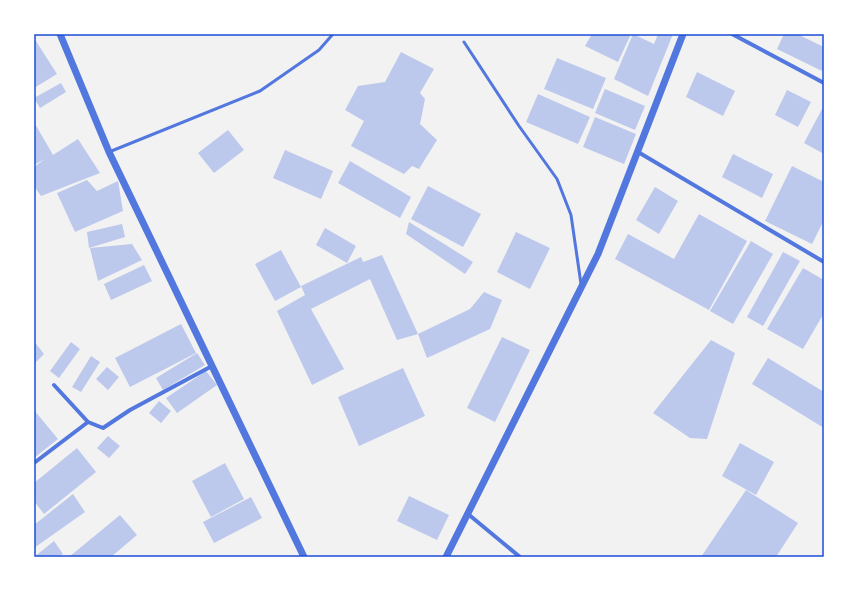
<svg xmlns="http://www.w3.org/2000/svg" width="858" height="591" font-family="Overpass,sans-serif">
<rect width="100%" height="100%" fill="#f2f2f2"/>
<path fill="#bdc9ec" d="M592,34H631L618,62L585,46Z
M633,34L654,44L658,34H673L648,96L614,79Z
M784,34H797L824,47V67L822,71L777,49Z
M34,38L57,74L34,88Z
M401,52L434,69L420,93L425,99L420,124L437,140L419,169L412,166L404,174L351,146L364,121L345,110L358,86L385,82Z
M557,58L606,78L593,109L544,89Z
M697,72L735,91L723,116L686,97Z
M61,83L66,92L40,108L34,98Z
M605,89L645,106L635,130L595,113Z
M787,90L811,102L798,127L775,115Z
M538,94L590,117L578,144L526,122Z
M822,109L824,110V154L804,143Z
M595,117L636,134L624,164L583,147Z
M34,122L53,155L78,139L100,173L41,196L34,186V167L45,159L34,165Z
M228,130L244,150L214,173L198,153Z
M285,150L333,171L321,199L273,178Z
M733,154L773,174L762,198L722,177Z
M350,161L411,197L400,218L338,183Z
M792,166L824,182V220L812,244L765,221Z
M87,180L97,191L118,181L123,211L75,232L57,193Z
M428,186L481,214L463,247L411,219Z
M655,187L678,201L659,234L636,220Z
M699,214L747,241L709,310L615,259L628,234L674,259Z
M409,222L473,262L465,274L406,234Z
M122,224L125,237L89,248L87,232Z
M325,228L356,246L347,263L316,245Z
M516,232L550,248L530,289L497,272Z
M751,241L773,254L733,324L710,311Z
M132,244L142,260L98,281L90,248Z
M281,250L301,287L275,301L255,264Z
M783,252L800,261L763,326L747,317Z
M382,255L418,334L397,340L370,279L311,309L344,369L312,385L277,311L305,295L301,286L361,257L363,262Z
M144,265L152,281L111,300L104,284Z
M803,268L824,280V313L803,349L767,329Z
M484,292L502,300L490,329L427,358L418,334L470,309Z
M181,324L196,353L130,387L115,358Z
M502,337L530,350L495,422L467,408Z
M711,340L735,353L707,439L690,438L653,413Z
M34,341L44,354L34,364Z
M71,342L80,349L59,378L50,371Z
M197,353L205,365L163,390L156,378Z
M91,356L100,362L81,392L72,387Z
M768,358L824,392V428L752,384Z
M107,367L119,377L108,390L96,379Z
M403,368L425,416L359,446L338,397Z
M206,371L217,385L177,413L166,398Z
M159,401L171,411L161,423L149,413Z
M34,410L58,439L34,458Z
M108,436L120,446L109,458L97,448Z
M740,443L774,462L756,495L722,476Z
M77,448L96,472L44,514L34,501V483Z
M225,463L244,499L211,517L192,481Z
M746,490L798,523L776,557H701Z
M73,494L85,512L34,548V525Z
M409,496L449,515L437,540L397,521Z
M251,497L262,518L214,543L203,522Z
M120,515L137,535L111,557H69Z
M54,541L63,554L58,557H34Z"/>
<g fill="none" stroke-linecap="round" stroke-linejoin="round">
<path stroke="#5277de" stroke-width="3" d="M464,42L519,126L557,179L571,215L581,284
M109,152L260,91L319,50L333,34"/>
<path stroke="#5277de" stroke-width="4" d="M732,34L824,83
M638,152L824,262
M54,385L88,422
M34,463L88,422L103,428L130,410L212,366
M468,514L520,557"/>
<path stroke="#5277de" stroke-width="7" d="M60,34L109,152L304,557
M446,557L598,254L683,34"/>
</g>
<rect width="858" height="591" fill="none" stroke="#ffffff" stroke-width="70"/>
<rect x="35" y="35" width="788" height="521" fill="none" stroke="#1d4ed8" stroke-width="1.5"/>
</svg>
